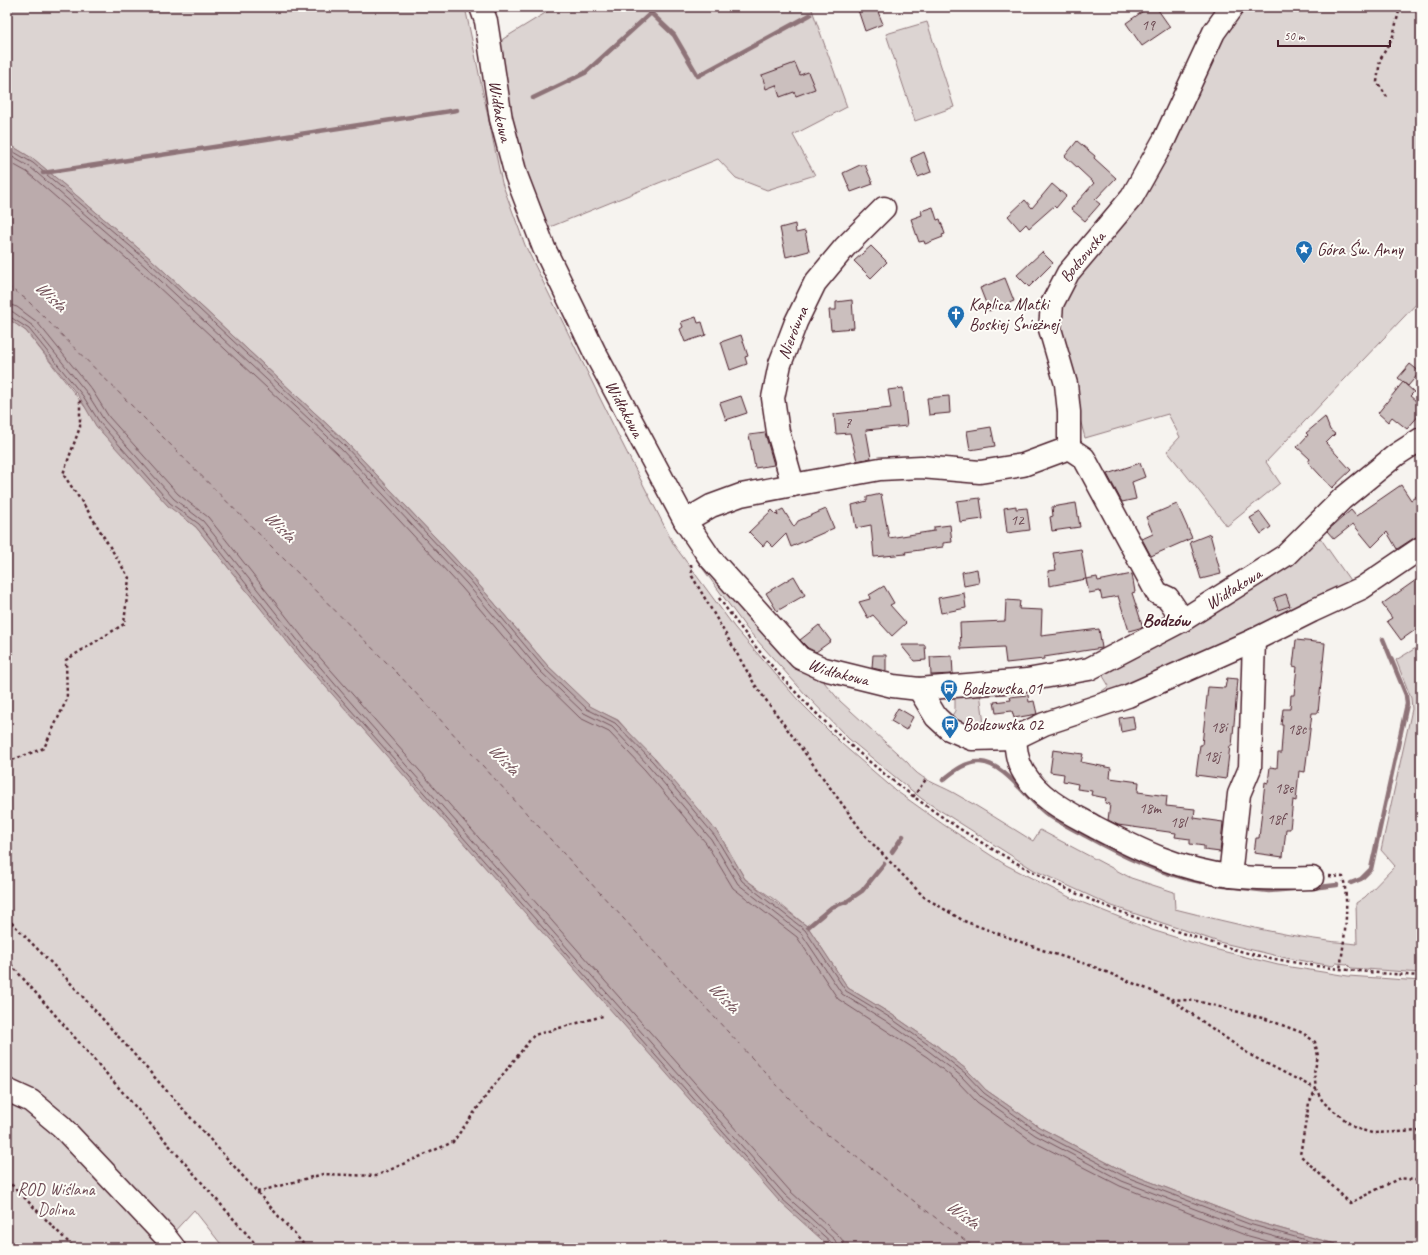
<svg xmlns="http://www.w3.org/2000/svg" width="1428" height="1255" font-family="Caveat,sans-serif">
<rect width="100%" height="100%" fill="#f6f3ef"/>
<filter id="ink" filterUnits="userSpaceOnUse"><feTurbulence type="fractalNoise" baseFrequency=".025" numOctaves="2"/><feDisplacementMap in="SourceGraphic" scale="8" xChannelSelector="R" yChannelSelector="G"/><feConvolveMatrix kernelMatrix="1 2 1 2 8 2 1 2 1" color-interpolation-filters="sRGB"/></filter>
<g filter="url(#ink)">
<path fill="#dcd4d2" stroke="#937a7e" d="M7,7H465L502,183L525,245L621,441L674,545L735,628L798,700L843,745L895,790L944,825L1006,865L1071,898L1152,930L1210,948L1278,965L1348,976L1421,981V1248H1349L1250,1220L1125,1172L1039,1127L986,1090L967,1070L936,1045L891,1014L848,988L808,927L775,900L745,879L719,834L618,720L590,707L547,665L473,578L347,443L152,260L35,160L7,143Z
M555,7H811L847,107L793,135L815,175L767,190L736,178L718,159L545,229L524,173L514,130L500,46L503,39Z
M1240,7H1421V299L1266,462L1280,483L1227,526L1167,451L1180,437L1168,414L1085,438L1059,339L1061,295L1217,36Z
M927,22L954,107L915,121L886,34Z
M7,318L26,331L85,407L178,513L196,527L259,606L841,1248H224L194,1210L171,1235L7,1085Z
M1316,532L1354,586L1078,709L1109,686L1100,671Z
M695,551L819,676L840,701L908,763C918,779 938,784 954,793C981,808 1007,825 1033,841L1040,830L1131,878L1174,892L1175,909C1235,924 1295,939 1357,944L1356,903L1365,897L1395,866L1381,850L1412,709L1411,698L1396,660L1421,645V973L1351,968L1347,964L1336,963L1333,966L1286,958L1219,942L1112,906L1034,870L922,799L849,739L806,695L747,629L695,558Z
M980,692L985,732L961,726L951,717L955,711V694Z
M7,1098L28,1107L168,1248H7Z"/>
<path fill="#bbabac" stroke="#8e7378" d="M7,143L35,160L152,260L347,443L473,578L547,665L590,706L617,720L656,760L719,834L745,879L808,927L848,988L891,1014L936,1045L967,1070L986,1090L1039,1127L1125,1172L1250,1220L1349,1248H831L779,1201L296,653L196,527L168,506L96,426L80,398L26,331L7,318Z"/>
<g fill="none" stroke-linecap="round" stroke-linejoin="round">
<path stroke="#77575f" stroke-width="1" d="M7,148L33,163L150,263L344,445L470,580L544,668L587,709L615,723L653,762L715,836L742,881L805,930L846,991L889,1017L933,1048L965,1073L984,1093L1037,1131L1124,1176L1249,1224L1334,1248
M7,154L30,167L146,267L341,449L467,584L540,671L584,713L612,727L649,766L711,839L738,884L801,933L842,994L886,1021L930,1052L961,1076L981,1097L1035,1135L1122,1181L1247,1229L1315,1248
M7,161L27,172L142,272L337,453L462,588L536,675L580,718L609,732L645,770L706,843L733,888L797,937L838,999L927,1057L957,1081L977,1102L1032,1141L1120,1186L1245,1235L1293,1248
M7,304L17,307L37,322L92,390L109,417L178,494L208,517L308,644L790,1191L839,1236L843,1241L844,1248
M7,310L13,312L33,326L87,393L104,420L174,499L203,521L303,647L346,697L785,1195L835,1240L838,1248
M7,315L29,329L83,396L100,423L170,503L199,524L299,651L342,700L782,1199L832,1243L833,1248"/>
<path stroke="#8e7378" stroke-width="4.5" d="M533,98L585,73L651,13L674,35L698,76L810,15
M43,173L457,110
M943,780C953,772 966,761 980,762C1005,763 1028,801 1048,815C1060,823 1073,829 1086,836C1124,857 1157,873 1201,882
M892,852L903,836
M1351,883L1361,879L1371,869L1407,704L1406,695L1383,639
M1216,885L1269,891L1294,889
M1311,888L1337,885
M808,927L832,907L846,902L862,891L884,864"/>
<path stroke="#725058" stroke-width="1" stroke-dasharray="5 4" stroke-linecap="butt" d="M7,286L26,299L400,676L811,1122L975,1248"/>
</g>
<path fill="#cbbfbe" stroke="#4a1f2b" d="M857,7H876L883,24L865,31Z
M1149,7H1156L1170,27L1142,46L1126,23Z
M795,63L800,75L808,72L815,89L796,96L794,92L780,97L776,85L766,89L762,75Z
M1077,141L1095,156L1094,158L1116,178L1095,200L1100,204L1085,221L1071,209L1094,183L1065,156Z
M924,152L931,172L918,177L911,158Z
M860,165H865L873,184L851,192L843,173Z
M1052,184L1066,196L1056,208L1054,206L1029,228L1026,224L1020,230L1008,216L1025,200L1032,208Z
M933,207L937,220L940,219L945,234L942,235L943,237L925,244L924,241L919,242L911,219L922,215L921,211Z
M795,224L796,233L805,231L809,251L786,257L780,228Z
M871,246L887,262L871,278L854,261Z
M1042,252L1053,263L1029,287L1017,275Z
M1005,278L1014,301L989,311L980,288Z
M852,300L854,328L831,330L829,310H836V302Z
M696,317L698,323L702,322L706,335L685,342L680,329L683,327L681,322Z
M741,335L748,356L745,357L747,364L730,370L721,342Z
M1410,364L1420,372L1408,386L1398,378Z
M1403,382L1414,392L1410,396L1421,405V413L1407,429L1392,417L1388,422L1378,413Z
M903,388L907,426L866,430L871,458L857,461L850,433L836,434L834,414L891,408L888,390Z
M741,396L747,413L726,420L720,403Z
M949,396L950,413L929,415L927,398Z
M1325,417L1330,430L1335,434L1326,443L1351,470L1332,488L1308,462L1310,459L1297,447L1308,435L1306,433Z
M991,427L995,446L970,450L967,431Z
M765,433L774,465L755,468L749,435Z
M1140,463L1145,477L1132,482L1136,499L1122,502L1107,474Z
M1401,485L1411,500L1421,493V536L1414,538L1397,549L1387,532L1372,547L1353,524L1334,539L1327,531L1351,510L1356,516Z
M881,494L889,538L934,531V527L950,525L952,542L943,543V547L905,552L906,554L874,557L871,525L856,528L852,505L867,501V497Z
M980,498L983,519L960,522L957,501Z
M1076,503L1080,527L1052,531L1050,517L1053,516L1052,507Z
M1177,504L1192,538L1151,556L1142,539L1153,534L1146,517Z
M1016,506V509L1027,508L1030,530L1007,533L1004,508Z
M783,509L794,527L798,521L826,509L834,528L791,547L786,534L773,547L767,541L763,546L749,532L772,510L778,516L777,512Z
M1260,512L1271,527L1261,534L1250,518Z
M1210,534L1221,574L1201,579L1190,542Z
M1081,549L1086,579L1049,586L1048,571L1056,570L1053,553Z
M977,569L979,583L964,586L962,572Z
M1132,574L1135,592L1132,593L1143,627L1129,631L1118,596L1102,599L1100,591L1089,593L1086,579L1097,577L1098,581Z
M794,576L805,595L777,611L766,593Z
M1416,580L1421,586V626L1401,640L1387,621L1392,618L1382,604Z
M884,586L894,603L890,605L906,623L892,636L873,615L868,618L859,602L870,599L869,595Z
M964,593L966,608L941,613L938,598Z
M1286,594L1290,606L1278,610L1274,598Z
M1006,600L1020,601L1019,609L1042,610L1041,636L1099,629L1102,648L1044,657V659L1006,663L1004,647L961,649L960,623L1005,621Z
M819,625L831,641L816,652L808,648L800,640Z
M1296,640L1325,643L1318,713H1312L1305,772L1299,771L1296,801L1293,800L1290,829H1286L1283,857L1254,853L1256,838H1259L1265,782L1268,783L1270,767L1277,768L1278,753H1281L1283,725H1281L1283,709H1290L1291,695H1294L1297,667L1293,666Z
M901,645H925L926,660L914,661Z
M873,655H886V671L872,668Z
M952,656L953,674L931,675L930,657Z
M1227,678L1238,679L1232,746H1230L1226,779L1196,775L1200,745H1202L1208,687L1225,688Z
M1028,695L1029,702L1034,701L1037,714L1014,718L1012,711L996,713L994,702L1011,700L1010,697Z
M898,708L913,717L906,730L891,721Z
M1133,716L1135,729L1121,732L1119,718Z
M1053,750L1083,754L1081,762L1111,768L1110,778L1139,782L1138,792L1167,796L1166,806L1195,809L1194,818L1223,822L1220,852L1204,850V846L1190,844V839L1175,837L1176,833L1118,825L1108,820L1110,804L1105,803L1106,798L1091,795L1092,791L1077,789L1078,784L1063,781L1064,774L1050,772Z"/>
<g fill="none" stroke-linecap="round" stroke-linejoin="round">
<g stroke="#4a1f2b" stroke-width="25">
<g id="minor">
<path id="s1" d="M481,7L486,21L501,119L516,175L544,248L595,353L685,521L710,558L800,658L824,669L893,686L919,689L1027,680L1089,669L1183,620L1286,555L1342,499L1396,455L1421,439"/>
<path id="s2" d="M1069,448V412L1066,384L1050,329L1052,304L1068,273L1132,197L1164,140L1214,32L1232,7"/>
<path d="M1069,448L1084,458L1157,593L1168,598L1183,620"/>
<path id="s3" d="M793,485L778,432L773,398L780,364L796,322L815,283L845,247L884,208"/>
<path d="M685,521L711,506L741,495L793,485L880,469L921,467L980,472L1023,465L1069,448"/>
<path d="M919,689L936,717L949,729L972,739L1015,738L1044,724L1128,696L1254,640L1312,611L1362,588L1421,548"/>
<path d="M1015,738C1016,750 1017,762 1024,773C1041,800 1068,812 1095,827C1139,850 1180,870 1231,876C1258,879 1285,879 1312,878"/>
<path d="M1230,876L1239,794L1250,768L1254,640"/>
<path d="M7,1090L31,1101L61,1126L164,1235L174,1248"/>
</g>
</g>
<path stroke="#4a1f2b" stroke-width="2.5" stroke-dasharray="3 3" stroke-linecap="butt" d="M1387,97L1377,82L1380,60L1393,36L1400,7
M691,564L692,576L755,685L867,838L924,897L964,921L1048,952L1092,966L1171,999L1197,1001L1266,1019L1303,1033L1315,1042L1318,1056L1314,1073L1316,1089L1323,1102L1355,1128L1372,1133L1421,1131
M719,598C804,721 931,824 1065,888C1104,907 1144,921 1185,934C1216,944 1249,955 1281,960C1327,969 1374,973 1421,976
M7,762L44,748L67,699L66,660L124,624L129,578L88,511L63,474L80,427V398
M913,797L927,778
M1329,876L1343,877C1350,907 1344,939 1340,970
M7,918L66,978L307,1248
M7,960L259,1248
M1172,1000L1250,1055L1316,1089L1309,1103L1300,1155L1350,1203L1400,1178L1421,1181
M7,1180L74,1248
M257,1192L323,1174L376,1176L453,1142L489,1092L534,1035L603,1016"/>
<use href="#minor" stroke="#fdfcf7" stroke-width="22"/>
</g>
</g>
<defs>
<g id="sight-pin" transform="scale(0.9)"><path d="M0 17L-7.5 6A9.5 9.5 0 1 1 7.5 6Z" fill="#1f6fb2" stroke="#fdfcf7"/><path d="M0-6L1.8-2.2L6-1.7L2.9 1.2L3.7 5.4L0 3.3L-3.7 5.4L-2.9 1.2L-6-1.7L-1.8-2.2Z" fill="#fff"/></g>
<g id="church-pin" transform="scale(0.9)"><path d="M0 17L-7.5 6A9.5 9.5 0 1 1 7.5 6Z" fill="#1f6fb2" stroke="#fdfcf7"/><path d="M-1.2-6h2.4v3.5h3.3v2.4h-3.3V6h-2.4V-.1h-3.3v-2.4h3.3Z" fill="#fff"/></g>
<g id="bus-pin" transform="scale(0.9)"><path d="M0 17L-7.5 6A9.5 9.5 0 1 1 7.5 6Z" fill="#1f6fb2" stroke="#fdfcf7"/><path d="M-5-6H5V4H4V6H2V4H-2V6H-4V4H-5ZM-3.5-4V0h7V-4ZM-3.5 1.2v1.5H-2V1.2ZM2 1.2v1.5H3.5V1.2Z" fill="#fff"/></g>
</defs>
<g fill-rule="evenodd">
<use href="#sight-pin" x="1304" y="249"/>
<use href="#church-pin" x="956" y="314"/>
<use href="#bus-pin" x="949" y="688"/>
<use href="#bus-pin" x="950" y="724"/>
</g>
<g text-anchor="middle" stroke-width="4" stroke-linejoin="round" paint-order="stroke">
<g font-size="15" fill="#6a4750">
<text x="1148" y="30">19</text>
<text x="848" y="428">7</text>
<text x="1017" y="525">12</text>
<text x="1219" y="732">18i</text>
<text x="1297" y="734">18c</text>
<text x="1212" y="761">18j</text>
<text x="1284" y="793">18e</text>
<text x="1150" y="813">18m</text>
<text x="1276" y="824">18f</text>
<text x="1178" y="827">18l</text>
</g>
<g font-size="17" fill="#4a1f2b" stroke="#fdfcf7">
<text dy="6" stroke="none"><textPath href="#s1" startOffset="106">Widłakowa</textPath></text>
<text dy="6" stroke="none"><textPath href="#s2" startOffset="203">Bodzowska</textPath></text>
<text dy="6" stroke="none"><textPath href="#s3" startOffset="158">Nierówna</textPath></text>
<text dy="6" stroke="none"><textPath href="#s1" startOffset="430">Widłakowa</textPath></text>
<text dy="6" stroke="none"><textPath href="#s1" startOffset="1197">Widłakowa</textPath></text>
<text dy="6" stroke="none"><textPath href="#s1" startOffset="778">Widłakowa</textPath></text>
</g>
<g font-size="17" fill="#4a1f2b" stroke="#fdfcf7" text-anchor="start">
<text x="1317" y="255">Góra Św. Anny</text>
<text x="969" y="310">Kaplica Matki<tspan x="969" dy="20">Boskiej Śnieżnej</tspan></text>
<text x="962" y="694">Bodzowska 01</text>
<text x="963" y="730">Bodzowska 02</text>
</g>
<g font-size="17" fill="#6e4c55" stroke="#fdfcf7">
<text x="56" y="1195">ROD Wiślana<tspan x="56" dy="20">Dolina</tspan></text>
</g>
<g font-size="18" font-style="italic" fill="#725058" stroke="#fdfcf7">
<text transform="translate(51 296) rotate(44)" y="6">Wisła</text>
<text transform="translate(280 526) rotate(45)" y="6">Wisła</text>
<text transform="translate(504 759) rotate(47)" y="6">Wisła</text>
<text transform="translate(724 997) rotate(47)" y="6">Wisła</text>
<text transform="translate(963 1214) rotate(37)" y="6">Wisła</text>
</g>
<g font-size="19" font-weight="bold" fill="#4a1f2b" stroke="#fdfcf7">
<text x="1166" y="626">Bodzów</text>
</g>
</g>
<rect width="1428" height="1255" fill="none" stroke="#fdfcf7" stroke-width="24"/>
<rect x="12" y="12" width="1404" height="1231" fill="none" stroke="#4a1f2b" stroke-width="1.5" filter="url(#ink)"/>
<path d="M1278 40v6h112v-6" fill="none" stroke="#4a1f2b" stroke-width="2"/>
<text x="1284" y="40" font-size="12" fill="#4a1f2b" stroke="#fdfcf7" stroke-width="3" paint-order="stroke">50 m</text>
</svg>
